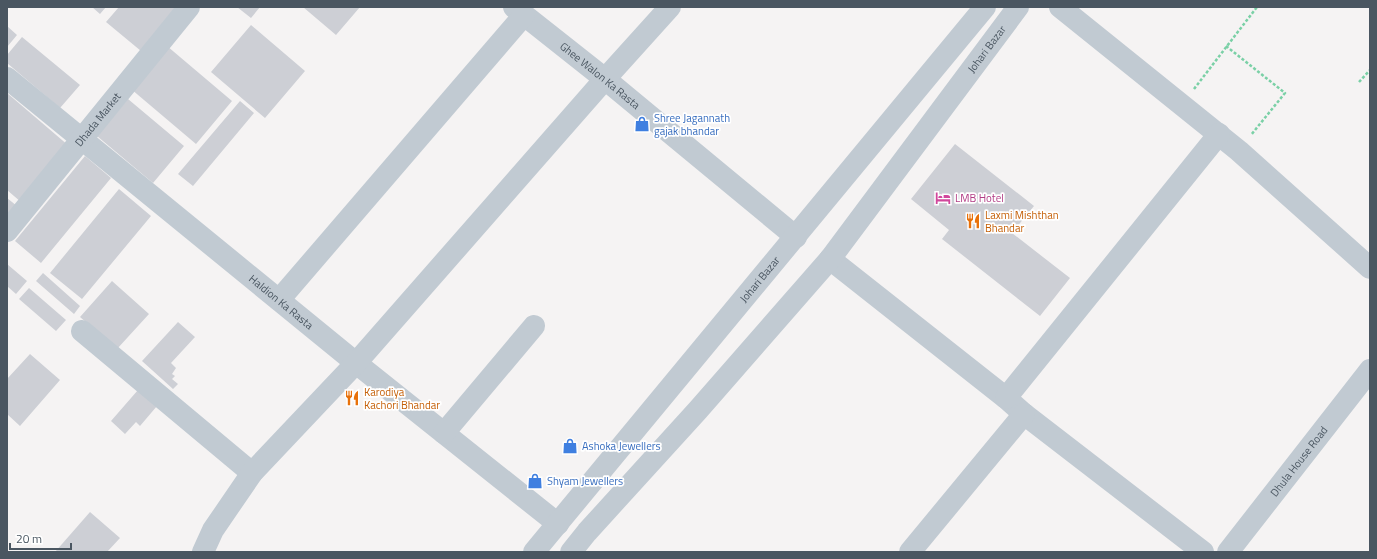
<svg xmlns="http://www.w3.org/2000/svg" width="1377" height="559" font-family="'Titillium Web',sans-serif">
<rect width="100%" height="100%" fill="#f5f3f3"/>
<path fill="#cdcfd5" d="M92,7H106L100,14Z
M119,7H179L141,51L106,22Z
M237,7H260L251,18Z
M303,7H360L336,35Z
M251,25L305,71L265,118L211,72Z
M7,26L17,35L7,47Z
M22,37L80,85L60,108L7,63V55Z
M167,46L232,101L196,144L131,89Z
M7,93L69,146L21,202L7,190Z
M128,99L184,146L153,183L97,136Z
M240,101L254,113L193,186L178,174Z
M955,144L1034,206L1012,233L1070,278L1040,316L942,239L949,230L911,199Z
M85,156L111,178L41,263L15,241Z
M119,189L151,216L82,299L50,273Z
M7,198L17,206L7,218Z
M7,264L27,281L16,294L7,286Z
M43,273L80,306L74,314L36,281Z
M112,281L149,314L117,349L80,317Z
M29,288L66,320L56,331L19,299Z
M178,322L195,337L171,363L176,368L172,374L175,376L172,379L178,384L173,389L142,361Z
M30,354L60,380L20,426L7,414V379Z
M138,390L157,406L140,426L136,422L125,434L111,421Z
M90,512L120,538L107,552H55Z"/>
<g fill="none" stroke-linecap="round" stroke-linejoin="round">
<path stroke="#7ad0a6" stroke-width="2.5" stroke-dasharray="3 2" stroke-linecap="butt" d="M1226,46L1285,93L1251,135
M1359,82L1370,70
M1194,89L1257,7"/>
<g stroke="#c1cad2" stroke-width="22">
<path id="s1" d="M514,7L605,79L796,237"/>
<path d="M1060,7L1239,151L1370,268"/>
<path id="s2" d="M7,78L356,363L558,524"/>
<path id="s3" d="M7,231L189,7"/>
<path d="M830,259L1006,398L1024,414L1203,552"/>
<path d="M279,300L524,15"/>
<path d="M82,331L252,473"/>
<path d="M1006,398L1219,134"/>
<path d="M444,433L534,326"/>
<path d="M203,552L213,530L252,473L356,363L605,79L670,7"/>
<path id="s4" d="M534,552L985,7"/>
<path id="s5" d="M571,552L587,532L698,410L830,259L1018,7"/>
<path d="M910,552L1024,414"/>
<path id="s6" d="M1228,552L1370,370"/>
</g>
</g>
<defs>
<g id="shop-bare" transform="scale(1.2)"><path d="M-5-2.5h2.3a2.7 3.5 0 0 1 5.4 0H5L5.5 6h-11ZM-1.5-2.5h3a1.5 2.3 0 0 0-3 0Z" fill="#3f7fe0" stroke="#fff" stroke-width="2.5" paint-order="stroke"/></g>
<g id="hotel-bare" transform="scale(1.2)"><path d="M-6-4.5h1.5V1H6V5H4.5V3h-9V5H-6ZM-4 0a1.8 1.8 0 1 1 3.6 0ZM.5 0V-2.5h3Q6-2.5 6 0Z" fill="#d1479c" stroke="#fff" stroke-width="2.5" paint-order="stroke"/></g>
<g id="restaurant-bare" transform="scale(1.2)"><path d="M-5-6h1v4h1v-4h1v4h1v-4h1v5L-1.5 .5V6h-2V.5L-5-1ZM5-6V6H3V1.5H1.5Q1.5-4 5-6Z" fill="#e8710a" stroke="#fff" stroke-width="2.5" paint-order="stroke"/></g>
</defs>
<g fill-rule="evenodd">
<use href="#shop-bare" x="642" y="124"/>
<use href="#hotel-bare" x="943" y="198"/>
<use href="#restaurant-bare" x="973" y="221"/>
<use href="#restaurant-bare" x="352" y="398"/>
<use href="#shop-bare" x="570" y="446"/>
<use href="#shop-bare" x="535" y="481"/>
</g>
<g text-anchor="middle" stroke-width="3.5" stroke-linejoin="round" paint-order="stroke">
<g font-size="11" fill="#4a5661" stroke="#fff">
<text dy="4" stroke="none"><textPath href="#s5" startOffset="653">Johari Bazar</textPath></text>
<text dy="4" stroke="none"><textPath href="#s1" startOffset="110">Ghee Walon Ka Rasta</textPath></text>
<text dy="4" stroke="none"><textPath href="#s3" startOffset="144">Dhada Market</textPath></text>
<text dy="4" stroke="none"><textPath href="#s4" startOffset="354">Johari Bazar</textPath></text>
<text dy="4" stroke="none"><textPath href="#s2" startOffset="354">Haldion Ka Rasta</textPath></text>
<text dy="4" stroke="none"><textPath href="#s6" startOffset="115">Dhula House Road</textPath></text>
</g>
<g font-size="11" fill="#366cbe" stroke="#fff" text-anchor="start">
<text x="654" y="122">Shree Jagannath<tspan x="654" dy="13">gajak bhandar</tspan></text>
<text x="582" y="450">Ashoka Jewellers</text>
<text x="547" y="485">Shyam Jewellers</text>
</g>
<g font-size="11" fill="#b23c85" stroke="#fff" text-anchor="start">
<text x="955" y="202">LMB Hotel</text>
</g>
<g font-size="11" fill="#c56008" stroke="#fff" text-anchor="start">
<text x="985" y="219">Laxmi Mishthan<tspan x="985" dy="13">Bhandar</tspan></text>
<text x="364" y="396">Karodiya<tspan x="364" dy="13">Kachori Bhandar</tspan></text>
</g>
</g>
<rect width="1377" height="559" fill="none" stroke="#4a5661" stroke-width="16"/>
<path d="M10 543v6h61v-6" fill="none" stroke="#4a5661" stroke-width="2"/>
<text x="16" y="543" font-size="12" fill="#4a5661" stroke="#ffffff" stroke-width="3" paint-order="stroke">20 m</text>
</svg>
